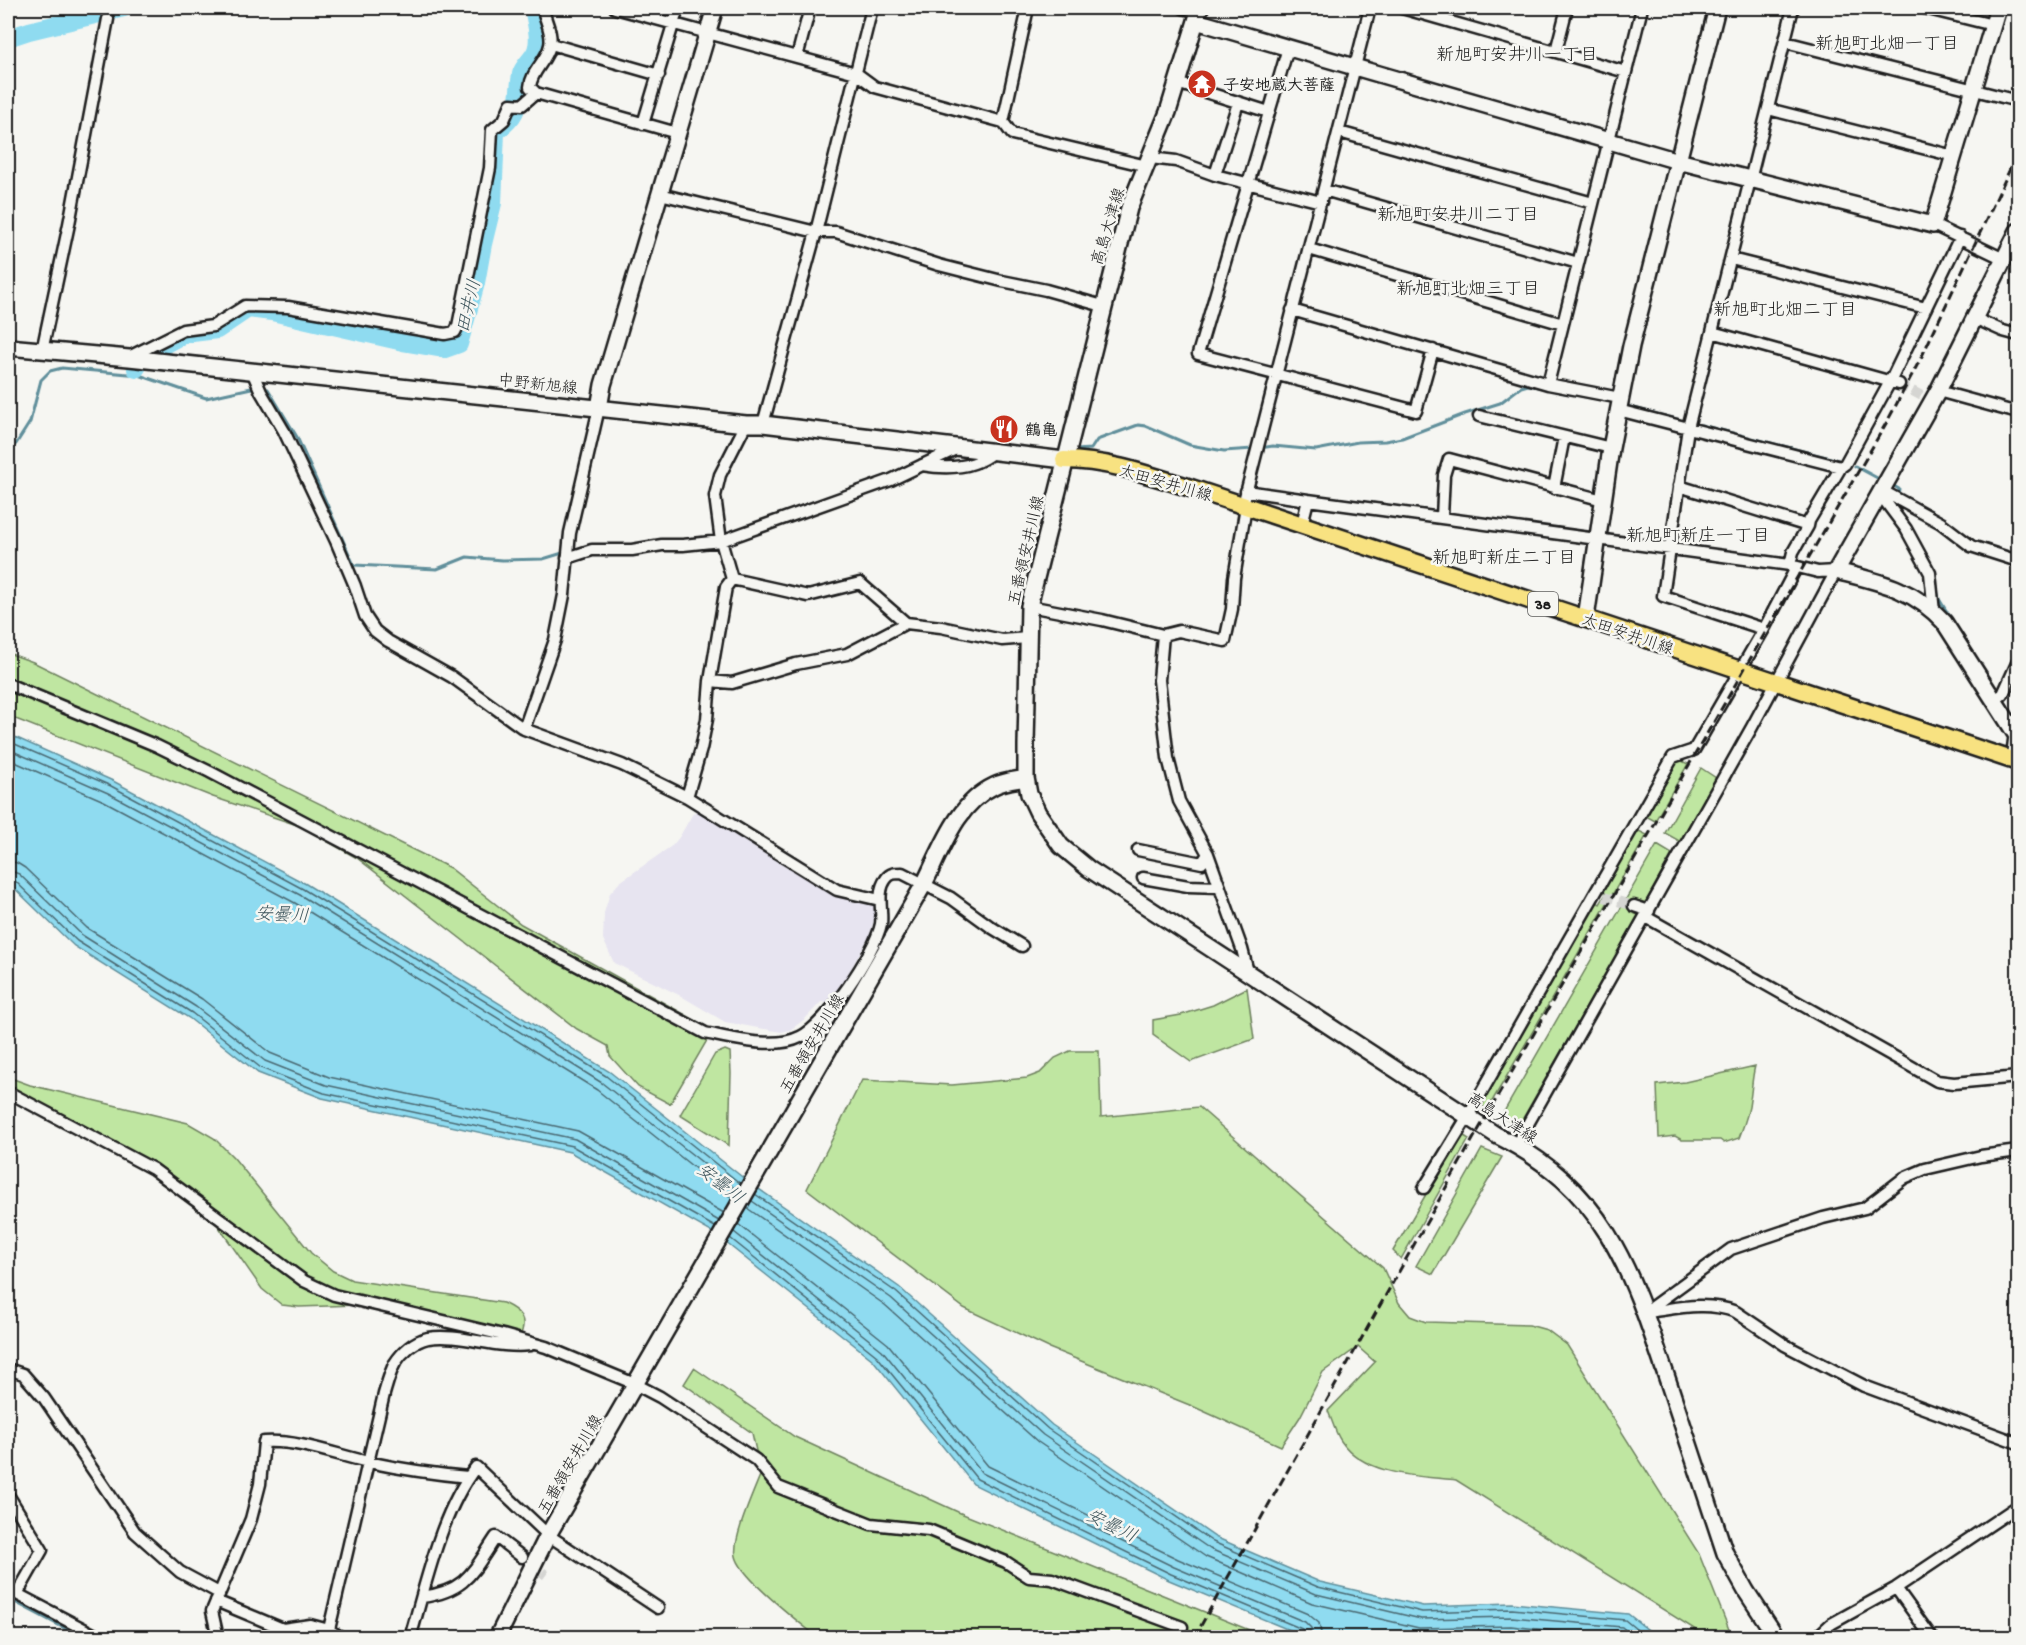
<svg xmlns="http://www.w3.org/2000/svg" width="2026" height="1645" font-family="'Gochi Hand','Klee One',sans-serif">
<rect width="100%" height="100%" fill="#f6f6f2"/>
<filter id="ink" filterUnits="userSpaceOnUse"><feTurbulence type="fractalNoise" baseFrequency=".0167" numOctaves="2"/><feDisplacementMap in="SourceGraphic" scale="12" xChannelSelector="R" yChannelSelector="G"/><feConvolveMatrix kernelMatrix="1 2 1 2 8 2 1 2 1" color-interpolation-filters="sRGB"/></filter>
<g filter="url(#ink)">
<path fill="#e7e4f0" d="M699,808L877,908L870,935L841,987L830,1003L821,1002L805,1019L790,1030L781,1032L725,1022L681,996L614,963L603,939L604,913L610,893L620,882L673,845L680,836L692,815Z"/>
<path fill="#bfe6a1" stroke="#6e815e" stroke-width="1.5" d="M8,653L33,662L450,868L521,924L713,1030L670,1104L638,1087L610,1056L608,1046L577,1029L357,858L300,826L213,797L8,716Z
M1676,758L1688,764L1655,821L1644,815Z
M1701,768L1716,778L1681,842L1665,833Z
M1635,829L1647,835L1487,1110L1479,1102L1594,900L1600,904L1606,894L1602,888Z
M1657,845L1672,854L1644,905L1635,903L1630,912L1639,915L1519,1125L1501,1117Z
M1247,988L1254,1039L1191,1062L1153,1035V1020L1181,1015L1213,1005Z
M725,1050L730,1052L731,1073L729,1146L680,1115L715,1054Z
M1070,1051H1099L1101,1117L1199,1107L1383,1268L1399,1303L1410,1316L1426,1322L1529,1325L1547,1330L1567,1345L1699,1554L1732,1637H1707L1456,1480C1418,1476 1365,1476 1341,1441C1335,1432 1332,1420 1328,1411L1375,1362L1358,1347L1323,1372L1300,1417L1281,1446L1192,1406L1049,1348L964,1308L807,1189L862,1080L952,1085L1027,1078L1040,1073L1055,1058Z
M1755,1066C1752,1077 1752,1088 1750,1100C1749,1113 1744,1125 1739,1138L1724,1143L1720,1140H1682L1675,1136L1659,1138L1657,1085L1685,1082Z
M8,1077L30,1085L188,1123L214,1138L234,1158L311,1253L333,1271L352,1280L503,1303C520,1311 529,1319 519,1338L508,1341L489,1338L385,1310L357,1305L299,1307L282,1305L262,1289L205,1207L185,1190L8,1091Z
M1461,1134L1469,1139L1401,1259L1393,1251Z
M1482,1149L1502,1157L1433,1274L1416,1266Z
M694,1368L795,1437L958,1512L1254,1632L1252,1638L817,1637C799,1622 740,1577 736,1556C732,1538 756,1487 763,1468L762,1458L756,1451L752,1433L684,1384Z"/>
<path fill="#8fdbf0" stroke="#618f9b" stroke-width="1.5" d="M8,734L113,781L306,884L610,1072L746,1180L899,1287L1052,1425L1215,1537L1320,1582L1423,1606L1512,1603L1628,1614L1657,1637H1306L1169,1580L973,1484L873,1360L715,1234L570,1152L322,1098L258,1073L189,1018L74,946L8,882Z"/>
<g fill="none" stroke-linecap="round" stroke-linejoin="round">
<path stroke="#4a6871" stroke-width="1.5" d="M8,741L111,786L303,889L606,1076L741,1184
M8,749L108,793L300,895L602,1083L737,1190
M8,759L104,801L295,903L597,1090L732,1198
M8,861L17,863L25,868L87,928L202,999L270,1053L329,1077L578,1131L724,1213
M8,870L19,874L82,935L196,1007L265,1061L326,1085L575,1139L719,1221
M8,878L14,880L77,941L192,1013L261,1068L324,1093L572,1146L715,1227
M755,1194L896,1292L1048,1429L1213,1542L1318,1587L1422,1612L1512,1609L1625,1620L1647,1638
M752,1201L891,1298L1043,1435L1210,1549L1316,1594L1421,1619L1512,1617L1622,1627L1635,1638
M747,1208L885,1305L1038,1442L1206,1557L1312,1603L1419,1628L1511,1626L1621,1638
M738,1224L888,1344L988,1466L1178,1559L1308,1614L1319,1623L1322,1638
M734,1232L882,1350L982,1473L1174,1567L1305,1622L1311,1628L1313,1638
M730,1238L877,1356L977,1479L1171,1574L1302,1629L1305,1633L1306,1638"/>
<path stroke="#618f9b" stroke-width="3" d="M263,388L268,389L297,437L354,565L437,569L467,557L502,560L543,559L566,552
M1555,391L1608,401
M1630,407L1680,420
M1701,425L1838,460
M8,447L16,444L30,422L41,380L50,371L62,368L139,375L206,398L256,387
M1260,448L1273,446L1316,450L1358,442L1385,441L1402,438L1465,414L1500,403L1521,387L1528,385L1548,389
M1075,450L1091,449L1097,440L1138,425L1146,426L1190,445L1224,451L1253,449
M1855,466L1881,480
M1892,485L1899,489L1898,495
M757,523L889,475
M640,543L654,541
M572,550L586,548
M1936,585L1939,599L1980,665
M2011,713L2018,721
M8,1584L13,1587L9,1599L83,1638"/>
<path stroke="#8fdbf0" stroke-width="18" d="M8,38L29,31L124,8
M136,369L145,355L184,334L217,330L248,309L272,312L403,342L445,349L459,344L476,283L483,244L493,203L496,132C523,111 516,104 521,74C523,65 533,59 536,50C541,38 535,20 533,8"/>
<path stroke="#d5d5d2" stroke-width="10" stroke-dasharray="10 5" stroke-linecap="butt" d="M1899,384L1922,396
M1604,897L1634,906
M530,1563L546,1575"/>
<g stroke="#1c1c1c" stroke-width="15">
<path id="street" d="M543,8C544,19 553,32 550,45C547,61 531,71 530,87L536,93L677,133
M615,8L856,73L875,87L1003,122L1012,134L1147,166
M1183,8L1199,12
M1402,8L1626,72
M1793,8L1688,428L1663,596L1764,629L1796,568
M1924,8L1993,25
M1785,42L2018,101
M551,44L659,75
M1288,48L1198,354L1416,411L1433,350
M1556,51L1567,8
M797,57L810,8
M1177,83L1269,112
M1768,109L1954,156
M1003,122L1028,8
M643,124L678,8
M1339,132L1593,203
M1150,158L1176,161L1215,175L1321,202
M1215,175L1238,103
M1324,190L1578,263
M660,194L816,232H836L939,265L1002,281L1046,290L1103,306
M1933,225L2004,259
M1309,249L1563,324
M1731,259L1926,308
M1292,310L1548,384L1642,8
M1974,318L2003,331L2018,335
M1712,332L1899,384
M42,351L69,224L108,19
M129,357L183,330L213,326L245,306L288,307L445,334L455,332L458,326L490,168L492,130L504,120L511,104L522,105L536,93
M252,371L261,392L284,431L336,541L355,586L365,616L375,631L388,641L452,677L524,729L622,765L687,797L837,890L880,900
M1548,384L1620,398
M1938,391L2018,413
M1618,410L1841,467
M1479,416L1611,448
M763,424L816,232L872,8
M922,465C946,469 974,469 993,452
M1679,486L1808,526L1809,521L1841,467L1845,464L1891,380L1960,237
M1554,488L1564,437
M1881,490L1941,523L1971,546L2018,561
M1246,491L1308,500
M1879,493L1906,529L1930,573L1934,612
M1243,505L1370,8
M1442,517L1444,475L1449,459L1603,500
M1302,524L1308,500L1790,565L1818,572L1836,571
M567,558L592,550H632L662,545H683L721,541L891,480L958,448
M1790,565L1793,552L1808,526
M732,579L808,596L860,583L906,623
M1029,606L1102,620L1163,635L1179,631L1225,641L1232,609L1234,578L1246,506
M1163,635L1159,680L1168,758L1179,801L1208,854L1242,949L1248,972
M710,681L732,683L796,664L847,654L906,623L941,627L1002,640L1027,638
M8,684L157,746L210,772L705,1033C731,1038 775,1050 800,1037C826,1025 875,953 881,924C883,910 876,892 886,879C890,873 895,873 902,873L951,898L991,927L1022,946
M1994,701L2003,694L2018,661
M524,729L555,640L564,595L570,533L599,408
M687,797L701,749L707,719L710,681L726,587L732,579L721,541L715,496L720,475L746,424
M1138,850L1202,863L1208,854
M1143,878L1188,886L1220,887
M1634,906L1649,911
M1646,917L1937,1081L1954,1083L2018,1077
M8,1092L153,1169L304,1281L334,1295L503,1335L546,1347L635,1384L660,1397L756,1460L778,1487L871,1524L929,1530L1006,1562L1029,1577L1052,1579L1182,1627
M1516,1145L1752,727L1836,571
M1424,1188L1468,1116L1673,757L1694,750L1764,629
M1645,1312L1731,1249L1823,1218L1865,1208L1904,1178L1925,1169L1981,1156L2018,1151
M1648,1312C1678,1308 1707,1301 1736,1312L1785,1345L1864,1386L2018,1443
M8,1369L23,1374L44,1398L135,1532L180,1572L219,1593
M8,1495L42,1550L17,1594L95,1635L96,1638
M1896,1588L1932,1638
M422,1597C467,1591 473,1571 496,1537L522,1557
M216,1601L283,1629L310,1625L329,1630L342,1638
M218,1638L212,1611L251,1519L260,1484L264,1442C299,1440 333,1454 368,1462C401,1469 434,1474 468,1477
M327,1638L384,1394C387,1384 390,1372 395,1363C402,1352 414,1341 428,1338C459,1333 496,1349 530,1345
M410,1638C426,1584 441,1511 476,1467L548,1535L658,1608
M1816,1638L1831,1624L1896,1588L2018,1506"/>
</g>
<g stroke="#1c1c1c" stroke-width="20">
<path id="secondary" d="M1200,8L1168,112L1129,208L1029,606L1026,745V778L1029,794L1038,813L1061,846L1089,869L1496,1135C1608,1190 1632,1274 1669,1384C1688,1441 1707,1497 1725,1553L1746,1591L1777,1638
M1196,21L1678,161L1933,225L1998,8
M8,347L129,358L746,424H763L1064,460
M599,408L603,385L715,8
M1586,618L1611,448L1631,346L1717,8
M2014,761L2017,736L1944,622C1913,588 1879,582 1836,571L1938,391L2018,231
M497,1638L548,1535L924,884C942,849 956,804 994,786C1003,781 1016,780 1026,778"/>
</g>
<g stroke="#1c1c1c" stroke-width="21">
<path id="primary" d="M1064,460C1108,460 1152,476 1194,489L2018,762"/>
</g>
<use href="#street" stroke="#f6f6f2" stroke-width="10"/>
<use href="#secondary" stroke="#f6f6f2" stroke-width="15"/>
<use href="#primary" stroke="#f8e281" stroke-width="16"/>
<path stroke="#1c1c1c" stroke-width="3" stroke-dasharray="9 4.5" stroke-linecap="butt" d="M1194,1638L1472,1141L1888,420L1922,356L2018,152"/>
</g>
</g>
<defs>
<g id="temple-disc" transform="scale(1.5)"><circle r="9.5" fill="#c8321e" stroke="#f6f6f2"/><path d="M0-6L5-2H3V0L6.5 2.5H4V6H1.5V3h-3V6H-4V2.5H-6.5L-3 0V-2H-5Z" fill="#fff"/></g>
<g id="restaurant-disc" transform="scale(1.5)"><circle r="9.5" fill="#c8321e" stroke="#f6f6f2"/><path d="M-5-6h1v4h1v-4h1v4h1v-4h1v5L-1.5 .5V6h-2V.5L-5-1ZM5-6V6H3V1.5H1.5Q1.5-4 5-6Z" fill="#fff"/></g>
</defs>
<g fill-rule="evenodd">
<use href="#temple-disc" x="1202" y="84"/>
<use href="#restaurant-disc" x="1004" y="429"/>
</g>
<g text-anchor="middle" stroke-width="5" stroke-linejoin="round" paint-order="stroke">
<rect fill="#f6f6f2" stroke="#5d5d5c" stroke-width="1.5" x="1528" y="592" width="30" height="24" rx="4.5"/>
<g font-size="15" font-weight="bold" fill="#1c1c1c">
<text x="1543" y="609">38</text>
</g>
<g font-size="16" font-weight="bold" fill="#1c1c1c" stroke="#f6f6f2" text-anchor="start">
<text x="1223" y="90">子安地蔵大菩薩</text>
<text x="1025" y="435">鶴亀</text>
</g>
<g font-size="16" fill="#1c1c1c" stroke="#f6f6f2">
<text transform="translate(1107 226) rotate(-73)" y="6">高島大津線</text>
<text transform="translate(538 383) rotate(6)" y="6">中野新旭線</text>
<text transform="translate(1166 482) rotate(16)" y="6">太田安井川線</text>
<text transform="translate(1025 550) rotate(-77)" y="6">五番領安井川線</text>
<text transform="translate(1628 633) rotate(19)" y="6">太田安井川線</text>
<text transform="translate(811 1043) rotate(-60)" y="6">五番領安井川線</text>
<text transform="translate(1503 1117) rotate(33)" y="6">高島大津線</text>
<text transform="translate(569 1464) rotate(-60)" y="6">五番領安井川線</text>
</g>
<g font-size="18" fill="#1c1c1c" stroke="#f6f6f2">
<text x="1887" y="49">新旭町北畑一丁目</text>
<text x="1517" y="60">新旭町安井川一丁目</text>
<text x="1458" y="220">新旭町安井川二丁目</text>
<text x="1468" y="294">新旭町北畑三丁目</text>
<text x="1785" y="315">新旭町北畑二丁目</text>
<text x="1698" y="541">新旭町新庄一丁目</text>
<text x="1504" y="563">新旭町新庄二丁目</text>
</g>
<g font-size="18" font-style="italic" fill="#3e555c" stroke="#f6f6f2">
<text transform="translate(468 306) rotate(-77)" y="6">田井川</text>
<text transform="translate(282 914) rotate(3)" y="6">安曇川</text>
<text transform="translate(721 1183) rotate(38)" y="6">安曇川</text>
<text transform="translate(1112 1525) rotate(26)" y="6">安曇川</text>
</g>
</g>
<rect width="2026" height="1645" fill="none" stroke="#f6f6f2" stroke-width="30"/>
<rect x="15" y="15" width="1996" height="1615" fill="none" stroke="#1c1c1c" stroke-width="2" filter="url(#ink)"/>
</svg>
